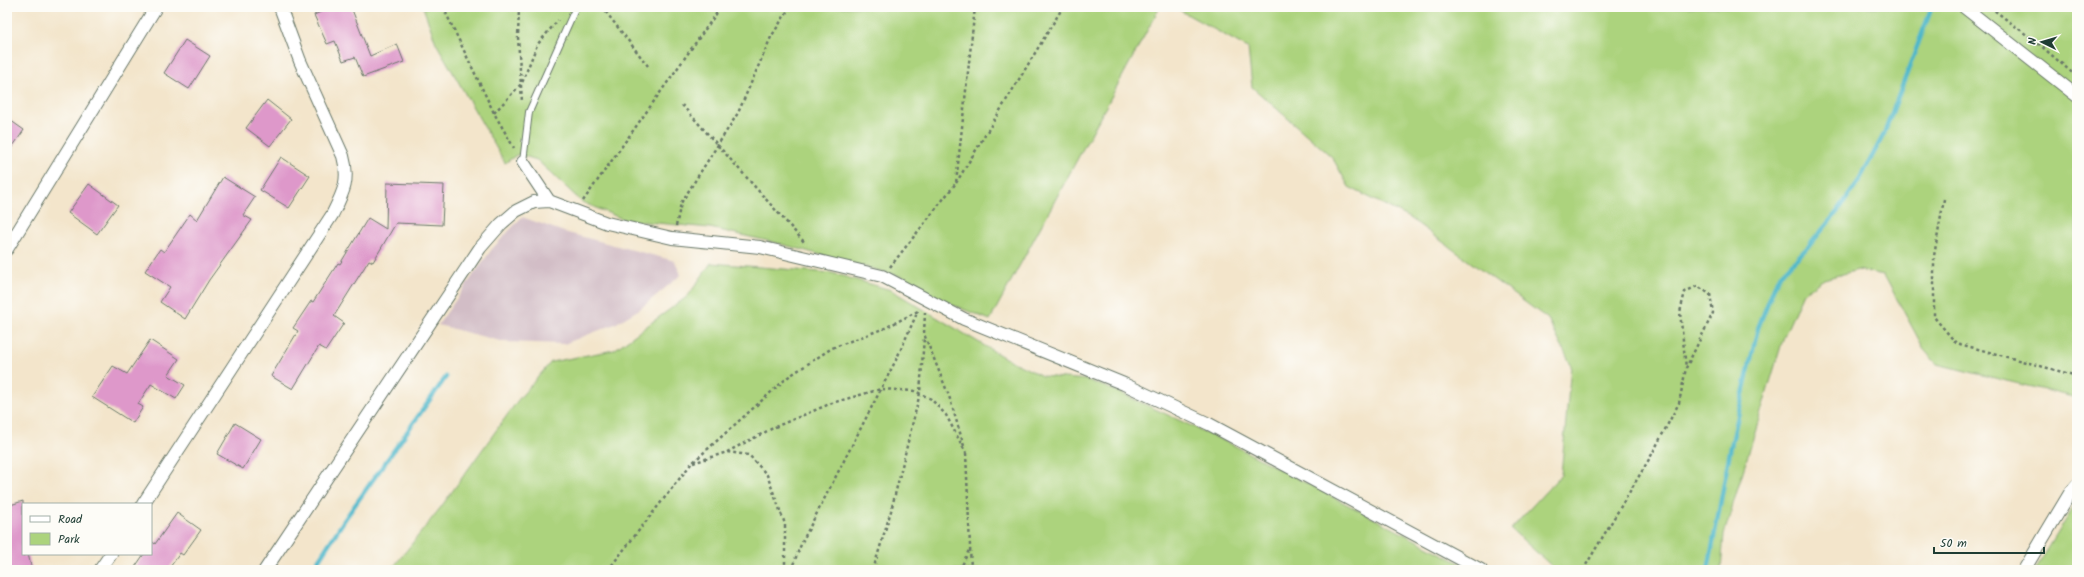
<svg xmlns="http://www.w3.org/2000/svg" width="2084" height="577" font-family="Kalam,sans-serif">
<rect width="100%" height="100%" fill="#fdfcf7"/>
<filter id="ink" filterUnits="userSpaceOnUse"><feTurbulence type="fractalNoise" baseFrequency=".025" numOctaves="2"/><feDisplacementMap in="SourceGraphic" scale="8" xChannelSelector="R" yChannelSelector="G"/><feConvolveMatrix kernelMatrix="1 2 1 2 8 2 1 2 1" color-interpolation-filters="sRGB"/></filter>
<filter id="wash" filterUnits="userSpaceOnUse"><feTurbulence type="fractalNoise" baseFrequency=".012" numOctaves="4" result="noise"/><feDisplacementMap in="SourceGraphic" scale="16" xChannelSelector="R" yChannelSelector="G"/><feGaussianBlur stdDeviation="0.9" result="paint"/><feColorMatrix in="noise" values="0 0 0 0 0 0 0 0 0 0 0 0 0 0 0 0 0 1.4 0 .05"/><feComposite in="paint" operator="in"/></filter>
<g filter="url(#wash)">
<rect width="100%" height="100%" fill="#f3e5cb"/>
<path fill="#d2bdc6" d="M522,217L564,232L675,261L681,275L641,308L615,324L564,344L504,342L438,325L492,249Z"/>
<path fill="#acd37d" stroke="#668858" d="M423,7H1160L990,320L943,301L903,277L777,243L710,228L625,220L582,202L537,160L518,154L505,163L436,43Z
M1174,7H2077V398L1937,364L1925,351L1884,275L1858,270L1824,279L1803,293L1784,336L1724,534L1721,570H1556L1511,529L1561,475L1571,365L1548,319L1410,218L1349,187L1332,157L1252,87L1248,48Z
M711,263L832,273L891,290L1005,358L1042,376L1087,380L1116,391L1237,447L1473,570H391L441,507L518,400L551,362L614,350L688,296Z
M2077,502V570H2035Z"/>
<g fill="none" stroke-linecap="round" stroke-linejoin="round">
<path stroke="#4db7ca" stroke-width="4.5" d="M312,570L345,519L446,377
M1708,570L1730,451L1758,328L1778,277L1808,247L1838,211L1860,179L1884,134L1932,7"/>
</g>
<g id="blocks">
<path fill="#de98ca" d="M332,7H351L370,56L397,44L404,62L363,77L355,57L343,61L335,41L327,44L314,15Z
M185,40L210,56L189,89L164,73Z
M267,100L291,119L270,146L246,128Z
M7,118L24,130L7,155Z
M281,157L310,176L289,208L260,190Z
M223,177L255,197L243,215L252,220L209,280L185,319L160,302L170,287L145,271L160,249L164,252L190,214L197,220Z
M387,183L444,185L442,225L396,223L373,262L369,260L334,316L344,323L326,350L319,346L293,389L271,376L298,331L293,328L311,301L313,302L338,263L340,264L368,218L386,229Z
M89,184L118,205L97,234L68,213Z
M150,340L179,359L168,375L185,385L176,399L151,384L138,404L143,407L133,423L92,397L113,366L127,374Z
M235,423L261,439L243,469L217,454Z
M23,501V556L28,554L32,570H7V506Z
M177,513L201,530L183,555L180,553L168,570H133L144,554H151V541L155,544Z"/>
</g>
</g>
<g filter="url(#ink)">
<use href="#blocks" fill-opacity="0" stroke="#697869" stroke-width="1"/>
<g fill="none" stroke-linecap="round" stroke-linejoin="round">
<g stroke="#697869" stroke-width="8">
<path id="lane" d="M523,162L529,112L576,7"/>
</g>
<g stroke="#697869" stroke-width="14">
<path id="street" d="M1964,7L2077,96
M523,162L549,201
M7,249L156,7
M143,504L332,215C343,193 350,181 343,156L300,61L280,7
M100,570L111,554
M265,570L480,248L501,224L516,211L534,202L549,201L607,223L672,238L760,247L882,276L964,319L1124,384L1209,424L1481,570
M2024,570L2070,493L2077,485"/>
</g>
<path stroke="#697869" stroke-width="2.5" stroke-dasharray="3 3" stroke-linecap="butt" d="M443,7L494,113L514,148
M519,7L518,37L522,102
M602,7L648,66
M1990,7L2040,45L2077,77
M446,12L449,7
M682,105L805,243
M494,113L522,83L537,45L558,20
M956,183L1063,7
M1944,199L1934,256V317L1956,343L2077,376
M583,201L721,7
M676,226L681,203L738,113L771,37L790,7
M890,267L956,183L975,7
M925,312L924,334L949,396L964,446
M727,452L775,427L832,403L881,389L915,391L931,399L946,415L966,453
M966,453L971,570
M693,463L727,452L749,455L767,475L785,524V570
M608,570L691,464L788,377L832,348L885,328L918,311
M791,570L802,542L896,360L918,311
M873,570L891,511L920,393L924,337
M960,570L969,550
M1583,570L1651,456L1679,403L1686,368L1713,313L1710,294L1697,286L1685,292L1680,312L1686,368"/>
<use href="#lane" stroke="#fff" stroke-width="6"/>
<use href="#street" stroke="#fff" stroke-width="12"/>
</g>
</g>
<rect width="2084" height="577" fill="none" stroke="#fdfcf7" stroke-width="24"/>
<rect x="22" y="503" width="130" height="52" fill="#fdfcf7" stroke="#a4b0a9"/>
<rect x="30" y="516" width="20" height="6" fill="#ffffff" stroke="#a4b0a9"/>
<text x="58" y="523" font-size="12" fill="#1f3d34">Road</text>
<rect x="30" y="533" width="20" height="12" fill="#acd37d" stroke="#a4b0a9"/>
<text x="58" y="543" font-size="12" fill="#1f3d34">Park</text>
<g transform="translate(2042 42) rotate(275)" stroke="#fdfcf7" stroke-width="3" paint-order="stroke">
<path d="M0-3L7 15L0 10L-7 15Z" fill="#1f3d34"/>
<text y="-6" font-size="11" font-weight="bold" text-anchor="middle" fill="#1f3d34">N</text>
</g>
<path d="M1934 547v6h110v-6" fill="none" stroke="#1f3d34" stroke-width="2"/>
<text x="1940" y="547" font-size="12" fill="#1f3d34" stroke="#fdfcf7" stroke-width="3" paint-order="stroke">50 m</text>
</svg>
